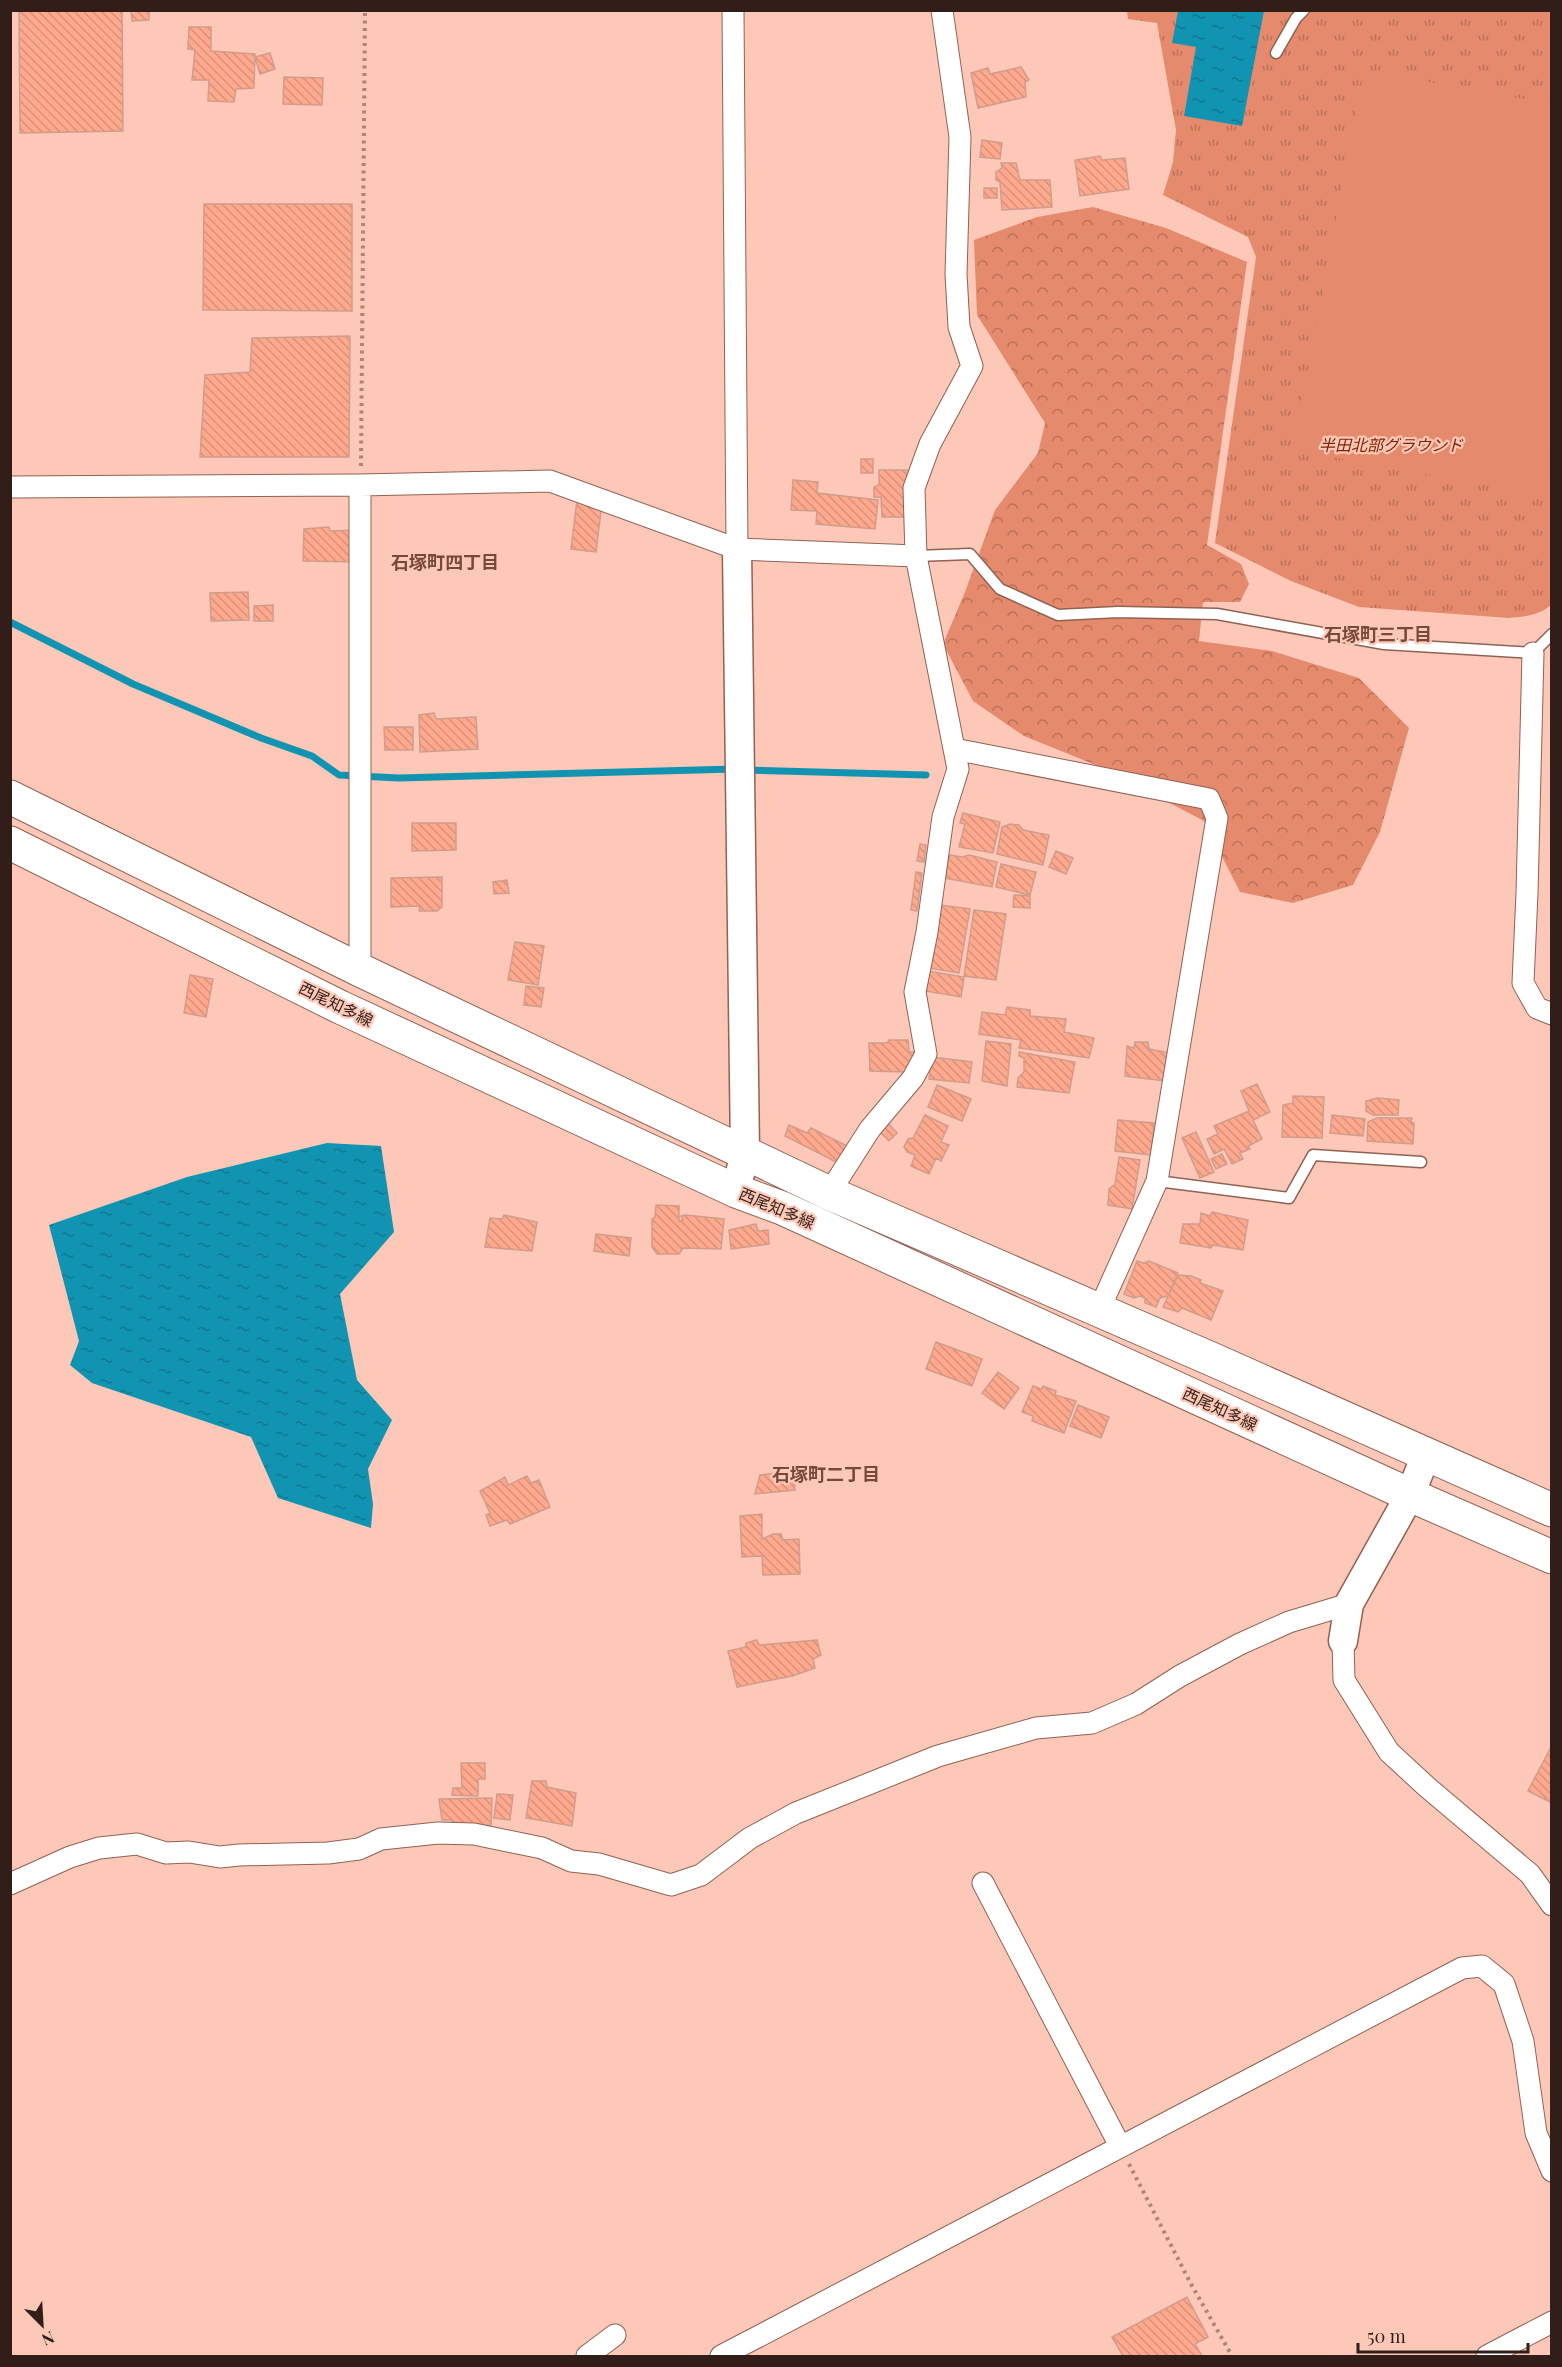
<svg xmlns="http://www.w3.org/2000/svg" width="1562" height="2367" font-family="'Playfair Display','Noto Sans JP',serif">
<defs>
<pattern id="grass-tufts" width="24" height="20" patternUnits="userSpaceOnUse" patternTransform="scale(1.5)"><rect width="24" height="20" fill="#e68a6d"/><path d="M3 7l-1-3M5 7V3M7 7l1-3M15 17l-1-3M17 17v-4M19 17l1-3" fill="none" stroke="#bb7059"/></pattern>
<pattern id="forest-crowns" width="20" height="18" patternUnits="userSpaceOnUse" patternTransform="scale(1.5)"><rect width="20" height="18" fill="#e68a6d"/><path d="M2 6a3 3 0 1 1 6 0M12 15a3 3 0 1 1 6 0" fill="none" stroke="#bb7059"/></pattern>
<pattern id="water-ripples" width="26" height="14" patternUnits="userSpaceOnUse" patternTransform="scale(1.5)"><rect width="26" height="14" fill="#1194b1"/><path d="M2 4q2-2 4 0t4 0M15 11q2-2 4 0t4 0" fill="none" stroke="#11788f"/></pattern>
<pattern id="building-back-hatch" width="6" height="6" patternUnits="userSpaceOnUse" patternTransform="scale(1.5)"><rect width="6" height="6" fill="#fea98e"/><path d="M-1 5l2 2M0 0l6 6M5-1l2 2" fill="none" stroke="#da917a"/></pattern>
</defs>
<rect width="100%" height="100%" fill="#fdc8b7"/>
<path fill="url(#grass-tufts)" d="M1127,11H1551L1552,604C1541,615 1524,617 1509,618L1359,607L1291,581L1215,543L1256,257L1248,237L1163,195L1173,162L1176,130L1157,23L1128,19Z"/>
<path fill="url(#forest-crowns)" d="M1093,207L1166,228L1247,262L1207,545L1241,564L1249,584L1240,602H1203L1199,641L1272,651L1359,678L1409,728L1380,832L1353,885L1293,903L1240,892L1204,821L1103,768L1024,736L973,701L943,644L965,592L995,510L1038,453L1045,423L977,315L974,240L1037,217Z"/>
<path fill="#e68a6d" d="M1364,70L1551,104L1552,433L1540,495L1293,450Z"/>
<path fill="url(#water-ripples)" d="M1178,11H1264L1242,126L1184,116L1196,47L1172,43Z
M327,1143L381,1146L394,1232L340,1294L357,1380L392,1420L368,1469L373,1504L371,1528L278,1498L251,1437L92,1383L70,1365L79,1341L49,1225L187,1177Z"/>
<g fill="none" stroke-linecap="round" stroke-linejoin="round">
<path stroke="#1194b1" stroke-width="7" d="M10,622L133,684L261,738L312,756L339,775L399,778L735,769
M746,770L926,775"/>
</g>
<path fill="url(#building-back-hatch)" stroke="#d09d8d" stroke-width="1.5" d="M19,10H122L123,131L20,133Z
M131,10H149V20L132,21Z
M189,27H211V51L255,54L254,88L236,89L234,102L208,101L209,80H192L195,50L188,49Z
M270,53L275,69L260,74L255,57Z
M1021,67L1029,80L1025,82L1026,97L978,108L971,73L988,68L990,74Z
M284,77L323,78L322,105L283,104Z
M982,140L1002,143L1000,159L980,157Z
M1100,156L1102,160L1125,158L1129,189L1080,196L1075,160Z
M1001,163H1016L1020,180H1050L1052,207L1002,210L1000,182L996,180V172L1002,168Z
M984,188H997V198H984Z
M204,204H352V311L203,310Z
M350,336L349,457H200L205,375L250,372L252,338Z
M861,459H873V473H861Z
M879,470H911V517H882L881,497H874V487L879,485Z
M793,480L818,482L817,493L878,500L875,529L816,524L817,511L791,510Z
M577,500L602,503L596,552L571,549Z
M329,527L330,531L359,530L358,562L303,561L304,529Z
M248,592L249,620L211,621L210,593Z
M273,605V621H254V606Z
M434,713L436,719L476,717L478,749L420,752L419,715Z
M384,727H413V750H385Z
M963,813L1000,822L993,853L959,847L965,824L960,823Z
M412,823H456V850L412,851Z
M1010,824L1019,825L1023,830L1049,835L1043,865L997,854L1002,827Z
M920,844L926,845L924,862L917,861Z
M1056,851L1073,858L1066,874L1049,867Z
M950,855L962,857L969,855L997,862L992,887L944,878Z
M1001,864L1036,872L1030,895L996,887Z
M916,872L922,873L917,911L911,910Z
M442,877V907L437,911H419L420,906L391,907V878Z
M507,880L509,893L494,894L493,882Z
M1014,895L1030,896V908L1013,907Z
M940,905L970,909L959,973L928,968Z
M974,910L1006,914L996,980L964,976Z
M515,942L544,946L538,985L508,980Z
M928,971L964,977L961,997L925,991Z
M190,975L213,979L206,1017L184,1013Z
M526,986L544,988L541,1007L524,1005Z
M1007,1007L1030,1010V1016L1066,1019L1064,1032L1094,1038L1089,1058L1019,1048L1021,1040L979,1034L982,1012L1005,1015Z
M889,1040H908L909,1052H914L913,1064L906,1072L870,1071L869,1043H887Z
M986,1041L1011,1044L1007,1086L982,1081Z
M1135,1042H1148L1149,1049L1171,1053L1165,1081L1125,1076L1127,1046L1134,1048Z
M1019,1052L1075,1062L1069,1093L1017,1087L1018,1078L1024,1072V1058L1019,1056Z
M932,1057L972,1062L969,1083L929,1079Z
M1257,1084L1270,1112L1253,1120L1262,1139L1248,1146L1250,1149L1240,1153L1243,1159L1232,1164L1224,1149L1214,1154L1207,1139L1218,1134L1214,1126L1249,1111L1241,1091Z
M937,1085L971,1099L962,1121L928,1107Z
M1293,1096L1324,1097L1322,1138L1282,1137L1283,1105L1293,1103Z
M1377,1098L1399,1100L1398,1115H1373L1366,1111V1101Z
M925,1115L948,1126L941,1142L949,1145L941,1161L936,1158L929,1174L911,1166L915,1155L907,1152L904,1147L908,1139L913,1138Z
M1332,1115L1365,1119L1363,1136L1330,1133Z
M1377,1118H1412L1411,1123H1414L1413,1144L1367,1141L1368,1122Z
M1118,1120L1154,1123L1151,1155L1115,1151Z
M887,1122L897,1133L889,1141L878,1130Z
M789,1125L807,1133L811,1128L851,1148L840,1164L785,1136Z
M1196,1132L1214,1172L1200,1178L1182,1138Z
M1222,1154L1227,1164L1216,1169L1211,1159Z
M1119,1157L1140,1160L1132,1209L1108,1205L1109,1189L1115,1184Z
M656,1205L679,1206V1221L683,1220L681,1216L685,1215L724,1219L721,1249L683,1248L679,1254H657L652,1247V1219L655,1217Z
M1212,1212L1248,1220L1243,1250L1213,1245L1211,1248L1180,1243L1183,1224H1200L1201,1213L1210,1216Z
M504,1215L537,1222L532,1251L485,1247L490,1218L502,1219Z
M756,1224L758,1231L768,1230L769,1244L731,1249L729,1230Z
M596,1234L631,1238L629,1256L594,1251Z
M1137,1261L1144,1263L1149,1261L1178,1273L1168,1296L1160,1298L1156,1307L1145,1303V1298L1140,1296L1134,1298L1124,1294Z
M1178,1275L1191,1276L1201,1280L1200,1283L1223,1291L1211,1320L1182,1308L1178,1312L1163,1307Z
M936,1342L982,1359L972,1386L926,1369Z
M998,1372L1019,1388L1004,1409L982,1393Z
M1033,1386L1042,1389L1043,1386L1056,1391L1055,1395L1076,1401L1064,1433L1032,1421L1033,1416L1022,1412Z
M1078,1405L1109,1417L1101,1438L1070,1426Z
M793,1471L795,1490L755,1494L760,1475Z
M527,1476L531,1483L539,1480L550,1507L510,1524L507,1520L490,1526L486,1515L490,1513L480,1491L505,1477L508,1485Z
M762,1514V1539L773,1534H781L783,1540L799,1539L800,1574L763,1575L762,1556L742,1557L740,1516Z
M757,1640L759,1645L817,1640L821,1655L813,1659L815,1668L792,1676L737,1687L728,1651L746,1647V1643Z
M1552,1745V1803L1528,1791Z
M461,1763H485V1779H478V1796L452,1795L453,1788H462Z
M532,1781H546L547,1787L576,1793L572,1826L526,1818Z
M497,1794L513,1795L510,1820L494,1818Z
M492,1798L491,1825L453,1827L452,1820H442L439,1799Z
M1187,2297L1208,2337L1195,2344L1202,2356H1123L1112,2337Z"/>
<g fill="none" stroke-linecap="round" stroke-linejoin="round">
<g stroke="#906253" stroke-width="13">
<path id="lane" d="M1276,53L1296,18L1304,10
M916,556L970,554L1000,589L1058,615L1118,612L1217,614L1384,644L1533,653L1552,634
M1157,1181L1289,1198L1313,1155L1421,1162"/>
</g>
<g stroke="#906253" stroke-width="23">
<path id="street" d="M733,10L737,549
M10,487L360,485L550,481L737,549L916,556
M1533,653L1527,893L1523,983L1537,1008L1552,1014
M954,749L1209,799L1217,818L1157,1181L1099,1310
M360,970V485
M829,1193L870,1129L913,1078L926,1054L915,992L927,932L943,817L958,769L916,556L914,488L930,444L972,366L959,327L956,274L960,137L942,10
M1343,1641L1344,1680L1389,1752L1427,1787L1530,1874L1552,1905
M983,1883L1120,2146
M10,1884L70,1857L99,1848L137,1844L166,1853L189,1852L220,1857L239,1855L328,1853L359,1849L381,1839L438,1833L474,1834L542,1848L571,1861L599,1864L671,1885L701,1875L750,1838L796,1813L938,1756L1036,1728L1092,1723L1136,1704L1180,1676L1240,1644L1289,1622L1349,1604
M587,2356L615,2335
M721,2356L1462,1968L1482,1966L1504,1984L1523,2041L1536,2133L1552,2171
M1487,2356L1552,2322"/>
</g>
<g stroke="#906253" stroke-width="31">
<path id="secondary" d="M736,1191L745,1152L737,549
M1343,1641L1349,1604L1410,1495L1426,1455"/>
</g>
<g stroke="#906253" stroke-width="35">
<path id="primary" d="M10,797L360,970L829,1193L1216,1361L1552,1510
M10,843L340,1007L736,1191L782,1208L1410,1495L1552,1557"/>
</g>
<path stroke="#ad8578" stroke-width="4" stroke-dasharray="3 4.5" stroke-linecap="butt" d="M361,466L365,10
M1129,2164L1191,2284L1232,2356"/>
<use href="#lane" stroke="#fff" stroke-width="10"/>
<use href="#street" stroke="#fff" stroke-width="21"/>
<use href="#secondary" stroke="#fff" stroke-width="28"/>
<use href="#primary" stroke="#fff" stroke-width="33"/>
</g>
<g text-anchor="middle" stroke-width="4.5" stroke-linejoin="round" paint-order="stroke">
<g font-size="16" font-style="italic" fill="#7e2300" stroke="#fdc8b7">
<text x="1391" y="451">半田北部グラウンド</text>
</g>
<g font-size="16" fill="#321e18" stroke="#fdc8b7">
<text transform="translate(336 1004) rotate(26)" y="6">西尾知多線</text>
<text transform="translate(777 1208) rotate(23)" y="6">西尾知多線</text>
<text transform="translate(1220 1409) rotate(25)" y="6">西尾知多線</text>
</g>
<g font-size="18" font-weight="bold" fill="#76493b" stroke="#fdc8b7">
<text x="445" y="569">石塚町四丁目</text>
<text x="1378" y="641">石塚町三丁目</text>
<text x="826" y="1481">石塚町二丁目</text>
</g>
</g>
<rect width="1562" height="2367" fill="none" stroke="#321e18" stroke-width="24"/>
<g transform="translate(42 2325) rotate(156)" stroke="#fdc8b7" stroke-width="4.5" paint-order="stroke">
<path d="M0-4.5L10 22L0 15L-10 22Z" fill="#321e18"/>
<text y="-9" font-size="16" font-weight="bold" text-anchor="middle" fill="#321e18">N</text>
</g>
<path d="M1358 2343v9h170v-9" fill="none" stroke="#321e18" stroke-width="3"/>
<text x="1367" y="2343" font-size="18" fill="#321e18" stroke="#fdc8b7" stroke-width="4.5" paint-order="stroke">50 m</text>
</svg>
